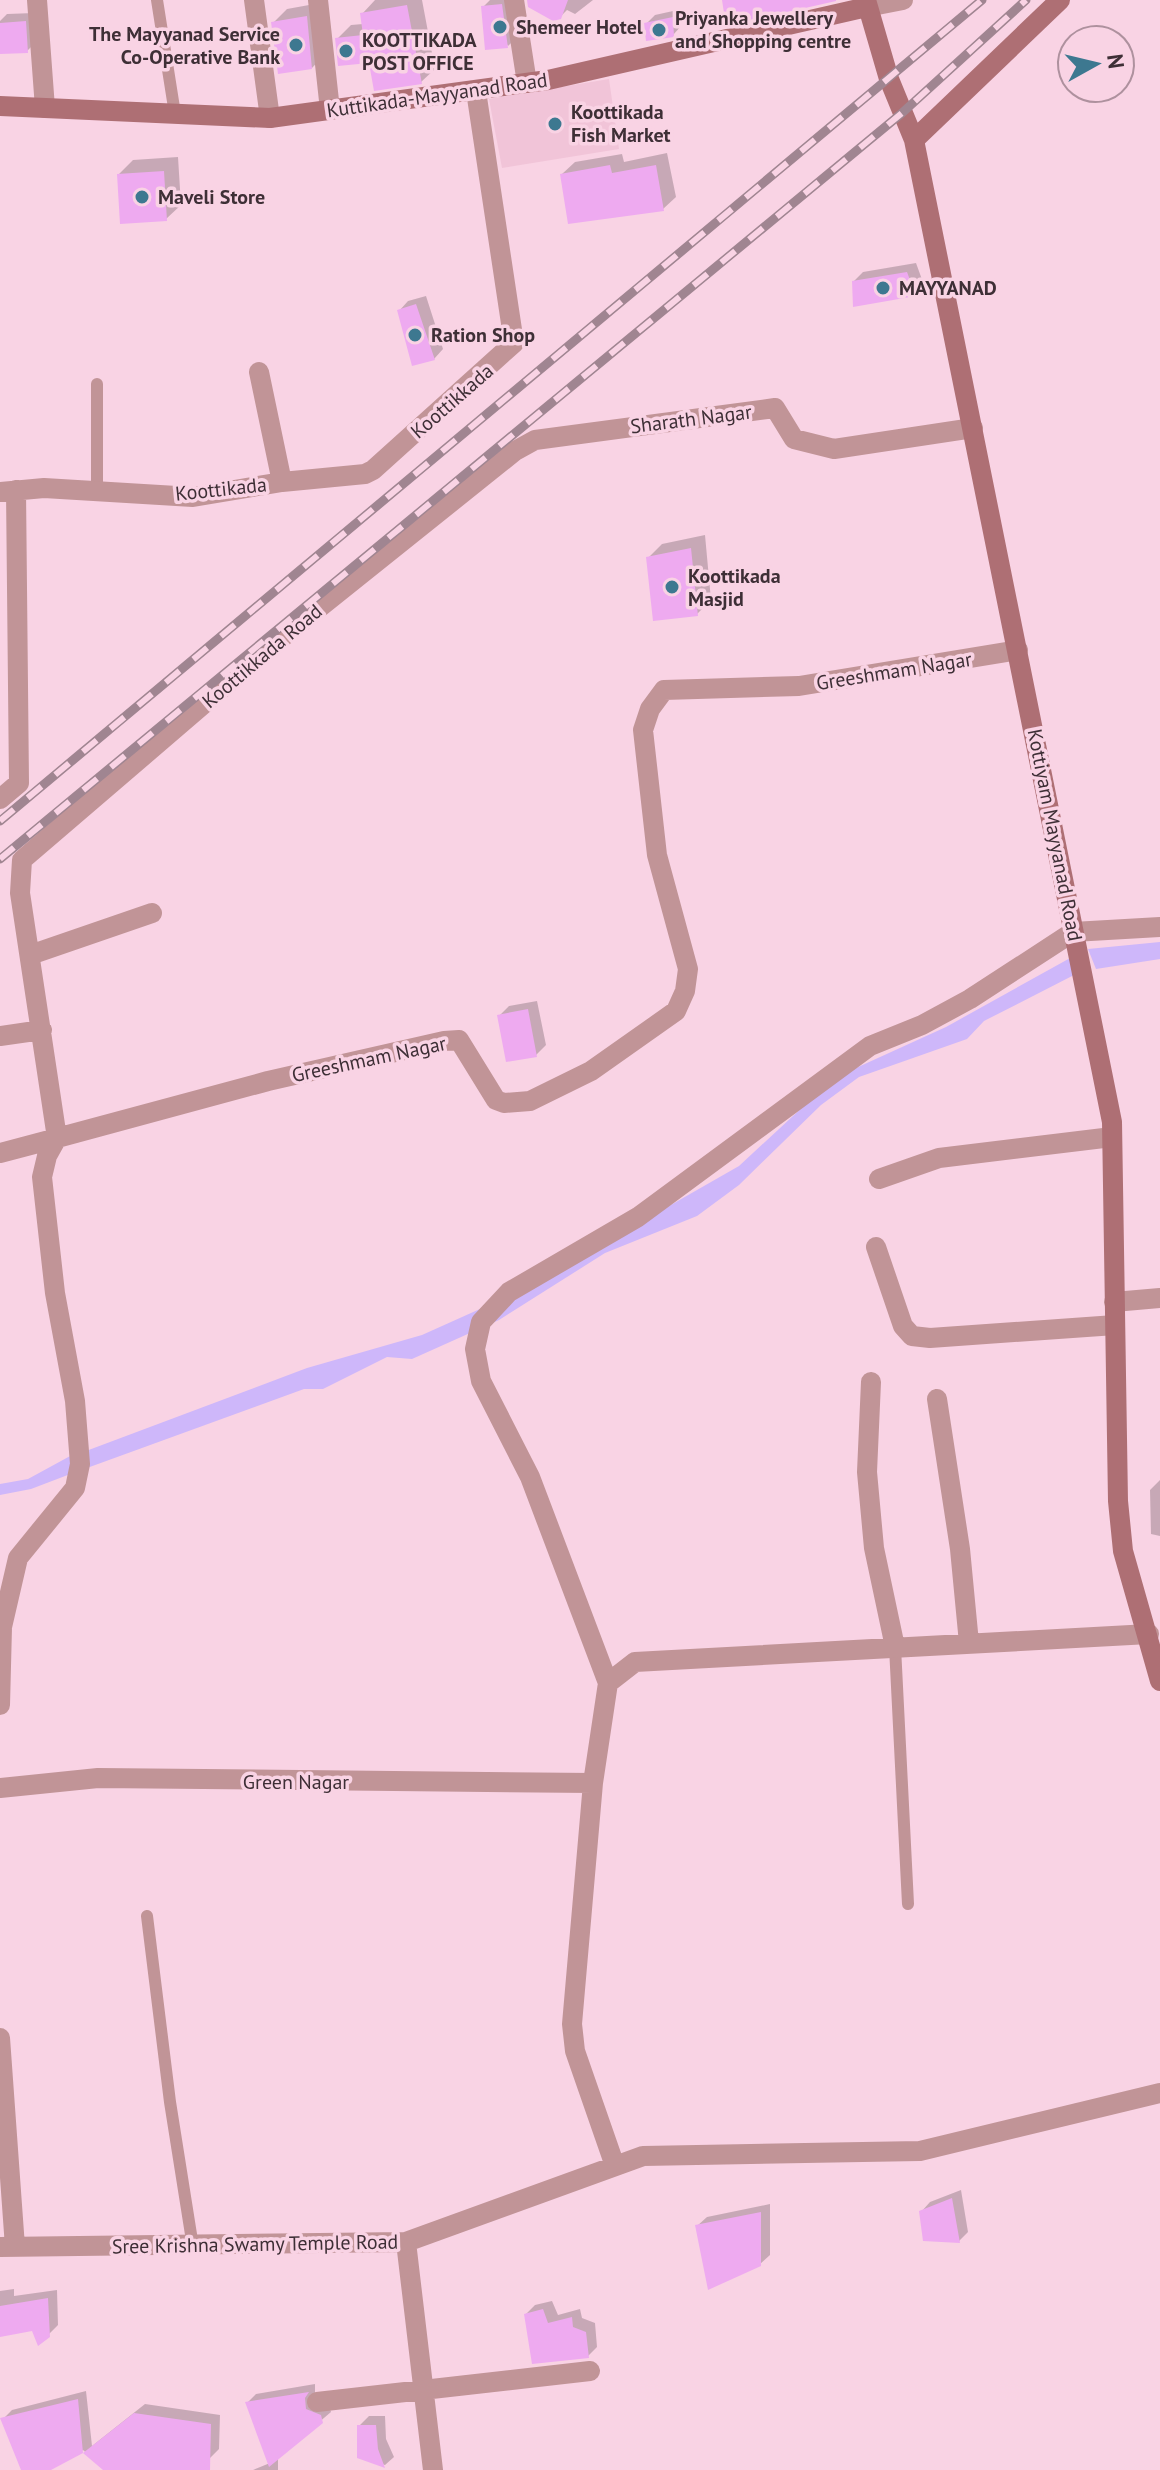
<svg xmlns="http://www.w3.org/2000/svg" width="1160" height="2470" font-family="'PT Sans',sans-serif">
<rect width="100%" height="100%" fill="#f9d3e4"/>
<path fill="#f1c4d8" d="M609,79L619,149L502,168L489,99Z"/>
<path fill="#ceb7fa" d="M1160,942V959L1096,969L1088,949Z
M1072,957L1076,974L984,1021L967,1039L859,1077L821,1105L739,1185L697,1216L605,1253L499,1320L412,1359L387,1357L323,1389H304L87,1468L86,1451L307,1368L422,1335L522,1290L739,1166L834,1078L946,1027Z
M72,1455L73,1473L31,1489L0,1495V1484L28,1479Z"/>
<path fill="#0003" d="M375,0H422L435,69L421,82L370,61L337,39L351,25L363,24L362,14Z
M490,0H511L517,37L508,46L483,7Z
M538,0H593L575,14L567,10L560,17Z
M320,3L326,53L312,68L273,23L287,9Z
M682,9V25L673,35L646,24L655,15Z
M34,13L36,42L27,51L0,52V21L7,14Z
M667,153L676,197L663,209L562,174L575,162L622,154L624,162Z
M178,157L181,205L166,219L119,174L133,160Z
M916,263L924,285L915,294L854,281L863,272Z
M426,296L443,349L434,359L399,311L408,301Z
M705,535L711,600L697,614L648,558L662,544Z
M537,1001L546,1045L536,1055L499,1016L509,1006Z
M1160,1480V1536L1151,1534L1150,1490Z
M961,2190L968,2232L959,2241L921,2212L930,2202Z
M770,2204V2255L760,2264L697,2226L707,2217Z
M14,2289V2296L57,2290L58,2325L48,2335L33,2329L0,2335V2291Z
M552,2301L558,2315L580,2309L582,2318L595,2323L597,2347L588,2356L526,2314L535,2305Z
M315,2384V2400L329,2406L331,2412L278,2457V2470H253L270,2463L247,2403L256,2394Z
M86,2391L92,2446L145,2404L220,2415L219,2449L209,2459L184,2470H106L83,2450L47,2470H23L3,2419L12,2410Z
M369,2416H385L386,2439L394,2457L385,2465L359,2457V2426Z"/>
<path fill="#eeaaf0" d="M527,0H568L561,19L553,21L528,7Z
M722,0H836V1L726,26Z
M502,4L508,48L485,50L481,6Z
M407,5L422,84L374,91L369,63L338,66L335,38L363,35L360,13Z
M307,16L312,69L278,74L271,22Z
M673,17L674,37L646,41L644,23Z
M26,21L28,53L0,54V23Z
M610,165L612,173L656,165L664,211L568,224L560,174Z
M164,171L167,221L120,224L117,174Z
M907,272L916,296L853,307L852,281Z
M416,304L435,360L412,366L397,310Z
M691,548L698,616L653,621L646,557Z
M528,1009L537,1057L506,1062L497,1015Z
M952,2198L960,2243L923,2241L919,2211Z
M761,2212V2266L708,2290L695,2225Z
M48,2298L50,2337L38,2346L32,2331L0,2337V2306Z
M543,2309L548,2323L572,2317L573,2327L586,2332L589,2358L532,2364L524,2314Z
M309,2392L305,2398L306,2409L321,2415L323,2423L269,2467L245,2402Z
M78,2399L83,2453L51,2470H21L0,2418Z
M134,2413L211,2424L210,2470H103L83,2453Z
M357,2425H376L378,2449L385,2468L357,2458Z"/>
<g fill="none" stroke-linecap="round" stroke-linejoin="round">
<path stroke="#c19497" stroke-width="12" d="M157,0L175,114
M97,384V491
M895,1647L908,1904
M147,1916L170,2102L193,2247"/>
<path stroke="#c19497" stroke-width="20" d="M37,0L45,108
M254,0L270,118
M318,0L330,110
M514,0L527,83
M867,7L903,0
M282,482L365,474L373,470L514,343L476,91
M0,492L44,488L193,497L282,482L259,372
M0,799L19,783L16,490
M30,955L152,913
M0,1036L42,1030
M0,1153L57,1138L20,893L22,860L269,648L515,451L535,440L775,408L794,439L834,449L973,428
M879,1179L939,1158L1112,1137
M876,1247L903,1326L912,1336L930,1338L1115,1325
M1114,1302L1160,1298
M871,1382L867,1472L874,1548L895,1647
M937,1399L960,1549L969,1643
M608,1683L635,1662L1149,1634
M0,1705L2,1627L18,1558L75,1488L80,1464L75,1401L55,1293L42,1177L47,1156L57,1138L268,1081L444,1041L459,1040L496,1100L504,1103L530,1101L591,1071L676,1011L685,991L688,969L657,855L643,730L650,709L664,690L799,686L1018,650
M0,1788L98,1778L593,1783
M0,2038L15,2247
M615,2166L575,2051L572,2024L593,1783L608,1683L530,1477L481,1381L475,1349L481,1322L509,1292L638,1217L870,1046L922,1025L970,999L1073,932L1160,927
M406,2242L433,2470
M0,2247L406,2242L643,2156L920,2151L1160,2093
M317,2402L590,2371"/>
<path stroke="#ae6f74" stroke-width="20" d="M866,0L889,79L914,140L1112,1122L1118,1501L1123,1551L1160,1681
M0,106L270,118L548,80L867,7
M914,140L1060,0"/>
<g stroke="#a08591" stroke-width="9">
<path id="rail" d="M0,821L982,0
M0,859L902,113L1026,0"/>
</g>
<use href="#rail" stroke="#f9d3e4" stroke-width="6" stroke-dasharray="18" stroke-linecap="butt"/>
</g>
<g fill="#3d7890" stroke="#f9d3e4" stroke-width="3">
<circle cx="500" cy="27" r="8"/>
<circle cx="659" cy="30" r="8"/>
<circle cx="296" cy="45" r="8"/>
<circle cx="346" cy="51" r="8"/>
<circle cx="555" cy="124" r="8"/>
<circle cx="142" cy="197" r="8"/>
<circle cx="883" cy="288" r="8"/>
<circle cx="415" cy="335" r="8"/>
<circle cx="672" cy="587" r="8"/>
</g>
<g text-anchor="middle" stroke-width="7" stroke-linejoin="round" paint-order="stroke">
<g font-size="20" font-weight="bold" fill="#3e2f36" stroke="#f9d3e4" text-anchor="start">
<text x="675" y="25">Priyanka Jewellery<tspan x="675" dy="23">and Shopping centre</tspan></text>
<text x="516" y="34">Shemeer Hotel</text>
<text x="280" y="41" text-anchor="end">The Mayyanad Service<tspan x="280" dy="23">Co-Operative Bank</tspan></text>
<text x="362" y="47">KOOTTIKADA<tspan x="362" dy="23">POST OFFICE</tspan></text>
<text x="571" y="119">Koottikada<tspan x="571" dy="23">Fish Market</tspan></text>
<text x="158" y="204">Maveli Store</text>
<text x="899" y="295">MAYYANAD</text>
<text x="431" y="342">Ration Shop</text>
<text x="688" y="583">Koottikada<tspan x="688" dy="23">Masjid</tspan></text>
</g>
<g font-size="20" fill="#3e2f36" stroke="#f9d3e4">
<text transform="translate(437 95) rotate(-8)" y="7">Kuttikada-Mayyanad Road</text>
<text transform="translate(452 401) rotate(-41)" y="7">Koottikkada</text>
<text transform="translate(691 419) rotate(-7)" y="7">Sharath Nagar</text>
<text transform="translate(221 489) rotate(-6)" y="7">Koottikada</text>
<text transform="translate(262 656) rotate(-40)" y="7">Koottikkada Road</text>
<text transform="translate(894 671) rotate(-9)" y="7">Greeshmam Nagar</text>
<text transform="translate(1055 835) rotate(79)" y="7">Kottiyam Mayyanad Road</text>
<text transform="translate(369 1059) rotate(-12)" y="7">Greeshmam Nagar</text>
<text x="296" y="1789">Green Nagar</text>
<text transform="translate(255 2244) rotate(-1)" y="7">Sree Krishna Swamy Temple Road</text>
</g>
</g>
<g transform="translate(1096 64) rotate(82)"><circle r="38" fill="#f9d3e4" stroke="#ae919e" stroke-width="2"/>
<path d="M0-6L14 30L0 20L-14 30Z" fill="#3d7890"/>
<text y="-12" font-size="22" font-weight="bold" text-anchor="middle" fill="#3e2f36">N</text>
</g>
</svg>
